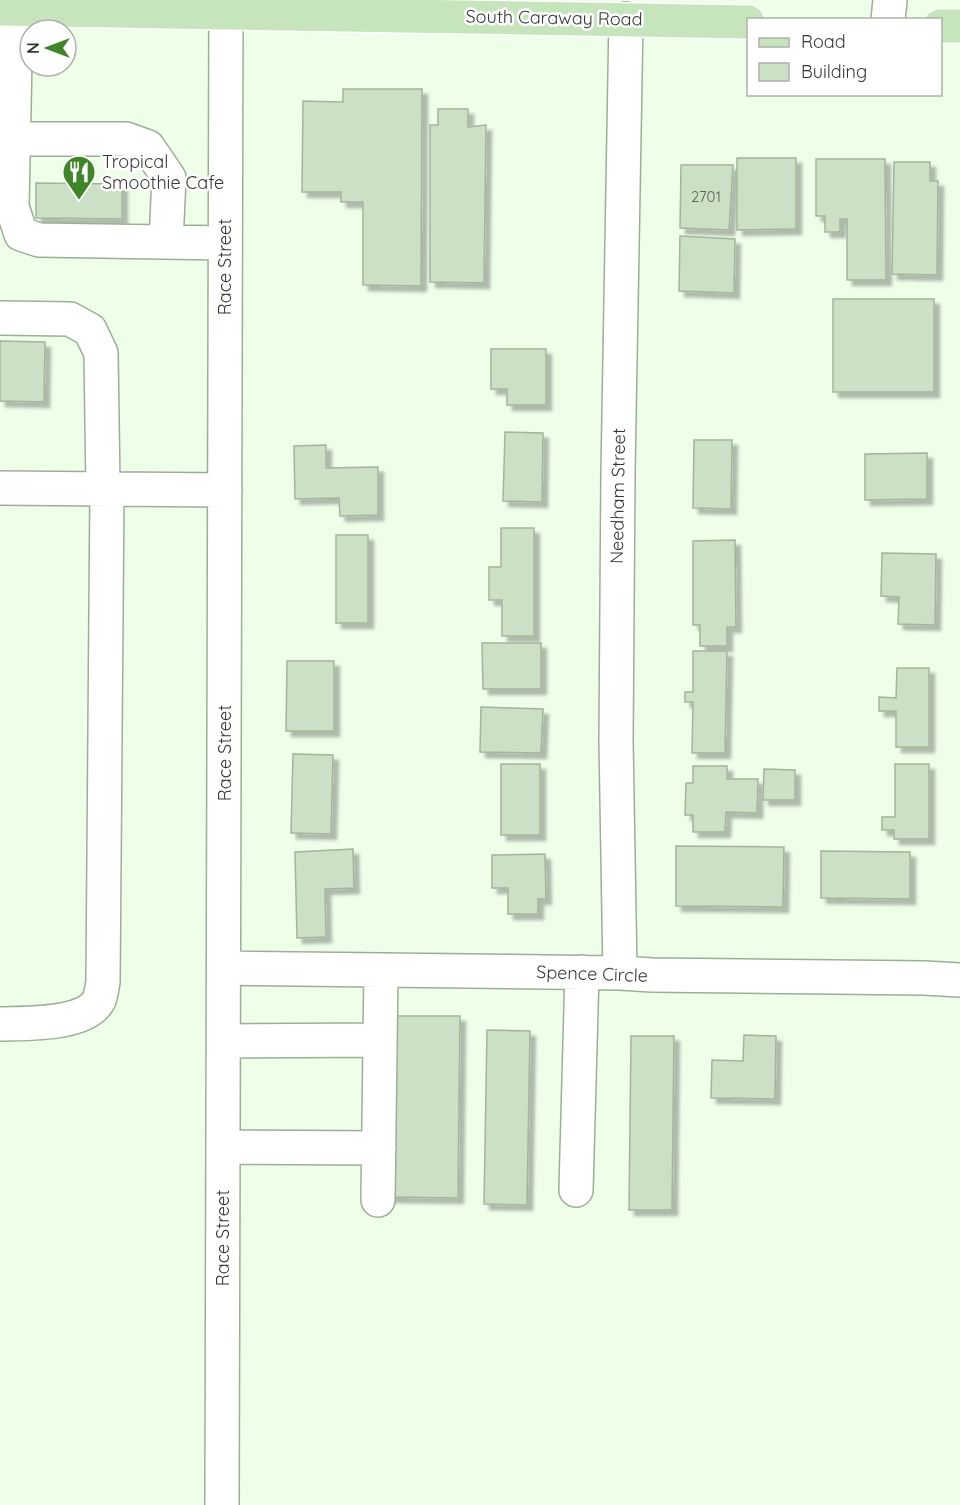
<svg xmlns="http://www.w3.org/2000/svg" width="960" height="1505" font-family="Quicksand,sans-serif">
<defs>
<filter id="shadow"><feDropShadow dx="5.5" dy="5.5" stdDeviation="1.5" flood-color="#0004"/></filter>
</defs>
<rect width="100%" height="100%" fill="#eefee9"/>
<path fill="#cce0c6" stroke="#a2b59c" stroke-width="1.5" filter="url(#shadow)" d="M343,89H422L421,286L363,285V202H341V192H302L303,101L343,102Z
M438,109H468V127L486,125L484,283L430,282V125H438Z
M737,158H796V229L737,230Z
M816,159H885L886,280H847V219H840V232H825V216H816Z
M894,162H930V181H938L937,275L892,274Z
M681,165H733L729,230L680,228Z
M36,183L122,184V219L36,218Z
M680,236L735,239L734,293L679,291Z
M833,299H934V392H833Z
M0,341L45,342L44,402L0,401Z
M491,349H546V405H507V389H491Z
M505,432L543,433L542,502L503,501Z
M694,440H732L731,509L693,508Z
M326,445V468L378,467V515L340,516L339,498L295,499L294,446Z
M927,453V499L865,500V454Z
M501,528H534V636H502V600H489V567H501Z
M336,535H368V623H336Z
M735,540L736,627H727V646H700V625H693V541Z
M882,553L936,554L935,625L898,624L899,597L881,596Z
M482,643H541V689H483Z
M693,651H727L725,753H692L693,702H685V692H693Z
M287,661H334V731H286Z
M897,668H929V747H896V711H879V697L896,698Z
M481,707L543,709L541,753L480,752Z
M293,754L333,755L331,834L291,833Z
M501,764H540V835H501Z
M895,764H929V839H894V830H882V817H895Z
M693,766H727V779H758L757,813L726,812L725,832H693V815H685L686,783H693Z
M764,769L795,770V800H763Z
M676,846L784,847L783,907L676,906Z
M353,849L354,888L325,889L326,937L297,938L295,852Z
M821,851L910,852V899L821,898Z
M545,854L546,899H538V914H508V888H492V855Z
M389,1016H460L458,1198L388,1197Z
M487,1030L530,1031L527,1205L484,1204Z
M744,1035L776,1036L775,1099L711,1098L712,1060L743,1061Z
M631,1036H674L672,1210H629Z"/>
<g fill="none" stroke-linecap="round" stroke-linejoin="round">
<g stroke="#9caf96" stroke-width="36">
<path id="minor" d="M16,9L12,207L21,234L39,240L225,243
M888,20L890,0
M14,139H126L148,147L169,178L166,242
M0,318L70,319L90,330L101,353L103,487
M0,488L225,490
M224,968L620,973L652,975L924,978L960,980
M620,973L616,740L618,473L626,19
M0,1024C25,1023 85,1026 99,1000C101,995 102,987 103,982L107,487
M224,1041L380,1040
M224,1147L379,1148
M576,1190L582,972
M378,1200L381,970
M222,1505L226,0"/>
</g>
<g stroke="#fff" stroke-width="36">
<path id="major" d="M0,9L748,22
M940,26H960"/>
</g>
<use href="#minor" stroke="#fff" stroke-width="33"/>
<use href="#major" stroke="#c6e5bd" stroke-width="33"/>
</g>
<defs>
<g id="restaurant-pin" transform="scale(1.725)"><path d="M0 17L-7.5 6A9.5 9.5 0 1 1 7.5 6Z" fill="#418529" stroke="#fff"/><path d="M-5-6h1v4h1v-4h1v4h1v-4h1v5L-1.5 .5V6h-2V.5L-5-1ZM5-6V6H3V1.5H1.5Q1.5-4 5-6Z" fill="#fff"/></g>
</defs>
<g fill-rule="evenodd">
<use href="#restaurant-pin" x="79" y="172"/>
</g>
<g text-anchor="middle" stroke-width="5" stroke-linejoin="round" paint-order="stroke">
<g font-size="15" fill="#596456">
<text x="706" y="202">2701</text>
</g>
<g font-size="18" fill="#333b31" stroke="#fff">
<text transform="translate(554 18) rotate(1)" y="6">South Caraway Road</text>
<text transform="translate(225 267) rotate(-90)" y="6">Race Street</text>
<text transform="translate(618 496) rotate(-89)" y="6">Needham Street</text>
<text transform="translate(225 753) rotate(-90)" y="6">Race Street</text>
<text transform="translate(592 974) rotate(2)" y="6">Spence Circle</text>
<text transform="translate(223 1238) rotate(-90)" y="6">Race Street</text>
</g>
<g font-size="18" fill="#333b31" stroke="#fff" text-anchor="start">
<text x="102" y="168">Tropical<tspan x="102" dy="21">Smoothie Cafe</tspan></text>
</g>
</g>
<rect x="747" y="18" width="195" height="78" fill="#ffffff" stroke="#adb1ad" stroke-width="1.5"/>
<rect x="759" y="38" width="30" height="9" fill="#c6e5bd" stroke="#adb1ad" stroke-width="1.5"/>
<text x="801" y="48" font-size="18" fill="#333b31">Road</text>
<rect x="759" y="63" width="30" height="18" fill="#cce0c6" stroke="#adb1ad" stroke-width="1.5"/>
<text x="801" y="78" font-size="18" fill="#333b31">Building</text>
<g transform="translate(48 48) rotate(270)"><circle r="28" fill="#ffffff" stroke="#adb1ad" stroke-width="1.5"/>
<path d="M0-4.5L10 22L0 15L-10 22Z" fill="#418529"/>
<text y="-9" font-size="16" font-weight="bold" text-anchor="middle" fill="#333b31">N</text>
</g>
</svg>
